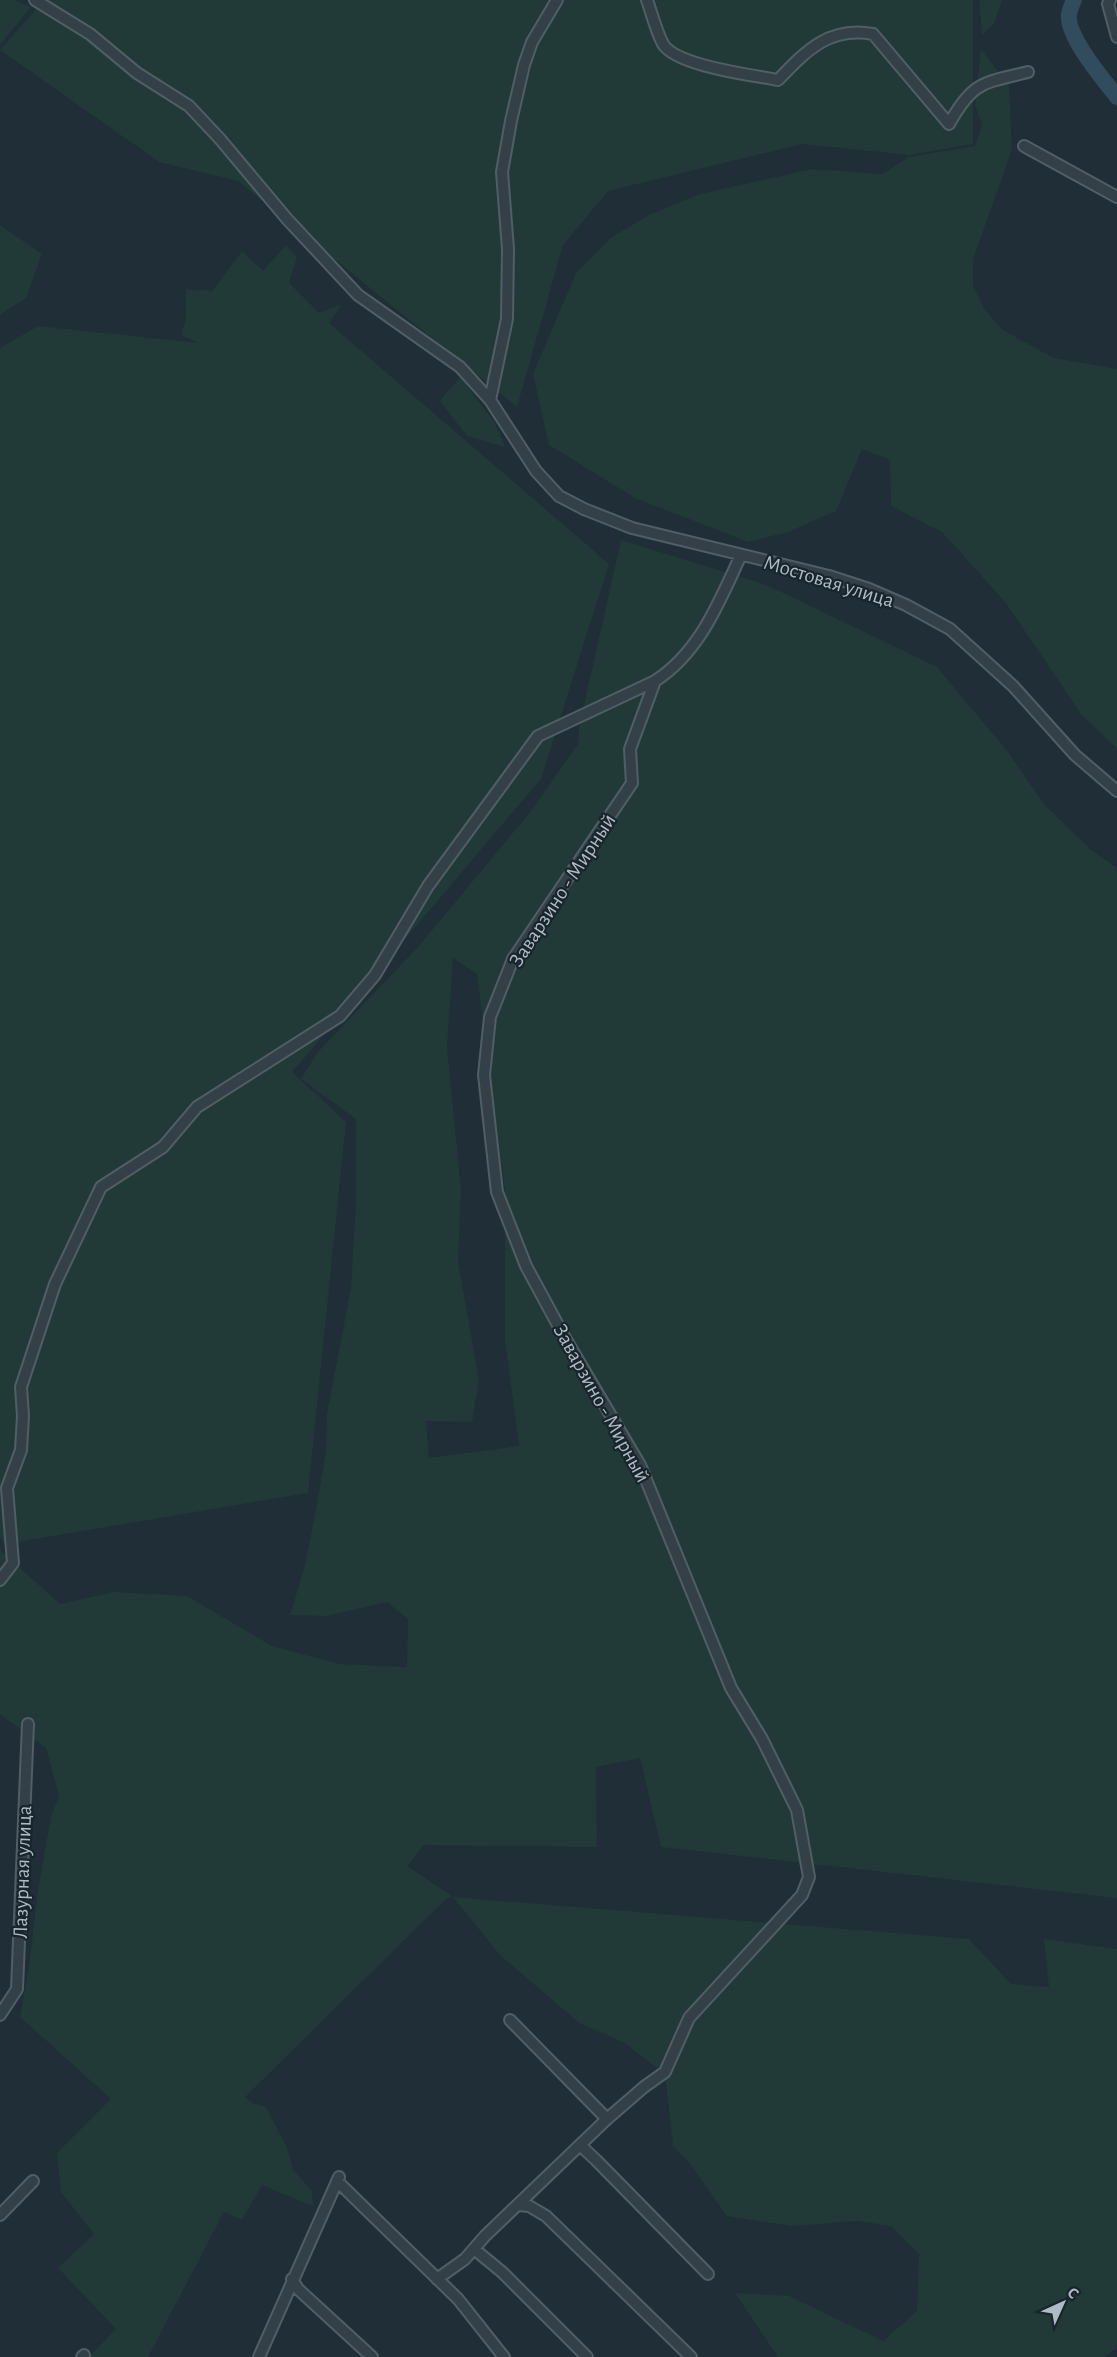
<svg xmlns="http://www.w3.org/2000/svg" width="1117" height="2357" font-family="'Alegreya Sans',sans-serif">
<rect width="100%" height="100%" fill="#1f2e37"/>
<path fill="#223a37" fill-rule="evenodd" d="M0,0H14L31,7L0,45Z
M44,0H973V144L909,155L802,144L608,191L563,245L517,407L238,181L159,162L0,50Z
M979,0H1002L994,24L982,35Z
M981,49L1009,86L1012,149L973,260V285L984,309L1003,330L1054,358L1117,369V749L1081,714L1006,603L942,532L891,506L890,460L862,449L836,511L788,532L748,542L635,498L549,445L533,374L576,273L612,237L649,215L700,194L812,169L882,174L909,157L975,146L982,125L975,105Z
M0,225L42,254L26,298L0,315Z
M286,245L297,257L289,283L319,313L342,304L329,323L609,564L541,779L292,1072L346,1122L308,1493L5,1544L0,1538V348L38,326L199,343L181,335L186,318V289L212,291L242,251L263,271Z
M460,377L495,423L505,447L467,436L440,401Z
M621,540L767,585L937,667L1008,752L1044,804L1090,849L1117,868V1898L661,1847L640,1758L596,1767L597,1847L424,1845L407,1866L453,1897L969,1939L1011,1984L1049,1987L1044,1939L1117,1949V2348L1104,2357H778L735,2293L789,2296L883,2341L917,2311L919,2254L891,2226L857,2221L792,2226L727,2216L688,2161L673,2146L665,2074L623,2042L579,2023L500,1955L453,1897L447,1898L245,2097L252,2103L266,2107L287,2148L293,2170L312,2191L313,2206L262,2185L242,2220L224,2212L148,2357H89L116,2329L58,2268L94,2234L61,2192L57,2153L111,2099L20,2017L29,1967L38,1890L51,1816L59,1796L46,1748L0,1714V1550L60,1604L114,1592L187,1596L272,1646L339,1664L407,1667L408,1619L387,1602L326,1616L290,1615L304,1569L315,1515L326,1452L327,1413L351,1288L356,1203V1119L301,1079L318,1052L418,947L531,811L578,744L579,727ZM453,958L477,974L505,1189V1340L519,1446L429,1458L426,1421L472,1422L479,1381L458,1261L461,1189L447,1047Z"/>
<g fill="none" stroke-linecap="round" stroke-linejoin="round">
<path stroke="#314c5d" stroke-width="16" d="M1074,0C1072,4 1070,9 1069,14C1066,36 1103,79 1117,97"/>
<g stroke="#505e66" stroke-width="14">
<path id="street" d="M35,0L90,34L137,73L189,106L220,139L287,219L358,295L460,367L490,400
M557,0L532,42L524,65L511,121L502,172L508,249L507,319L490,400L536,471L559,496L584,509L632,528L829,576L869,589L906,605L950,629L1013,686L1075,755L1117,791
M647,0C652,14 656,31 663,44C676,66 753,75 778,80C806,51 829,26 873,34L949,124C973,81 983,83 1028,72
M1110,0L1108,4L1117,37
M1024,146L1117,197
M0,1580L13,1563L7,1488L21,1450L23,1416L21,1387L55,1284L101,1187L163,1147L197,1107L340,1016L375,975L428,886L538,736L655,681C700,652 719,602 741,555
M0,2015L17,1989L28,1724
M510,2020L607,2119
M581,2146L596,2160L708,2274
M337,2181L458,2299L504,2357
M518,2205L529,2206L546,2216L691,2357
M0,2215L33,2181
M474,2249L502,2272L587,2357
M292,2279L298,2289L372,2357
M437,2279L465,2259L485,2236L607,2119L644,2087L665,2072L689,2018L802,1895L809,1877L797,1810L762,1739L731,1688L640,1465L565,1338L526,1266L497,1192L484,1075L490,1017L513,959L632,783L630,749L655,681
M82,2357L84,2355
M259,2357L339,2177"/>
</g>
<use href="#street" stroke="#334048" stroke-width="10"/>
</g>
<g text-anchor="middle" stroke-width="4.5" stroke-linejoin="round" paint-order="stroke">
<g font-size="21" fill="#adbbc5" stroke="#19252c">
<text transform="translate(829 581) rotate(17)" y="7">Мостовая улица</text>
<text transform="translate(562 890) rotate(-57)" y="7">Заварзино - Мирный</text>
<text transform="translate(602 1403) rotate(61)" y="7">Заварзино - Мирный</text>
<text transform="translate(22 1872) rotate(-88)" y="7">Лазурная улица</text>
</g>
</g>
<g transform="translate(1063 2303) rotate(45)" stroke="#19252c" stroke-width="4.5" paint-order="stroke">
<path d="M0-4.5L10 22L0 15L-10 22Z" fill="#adbbc5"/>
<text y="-9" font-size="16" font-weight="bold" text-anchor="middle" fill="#adbbc5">С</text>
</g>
</svg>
